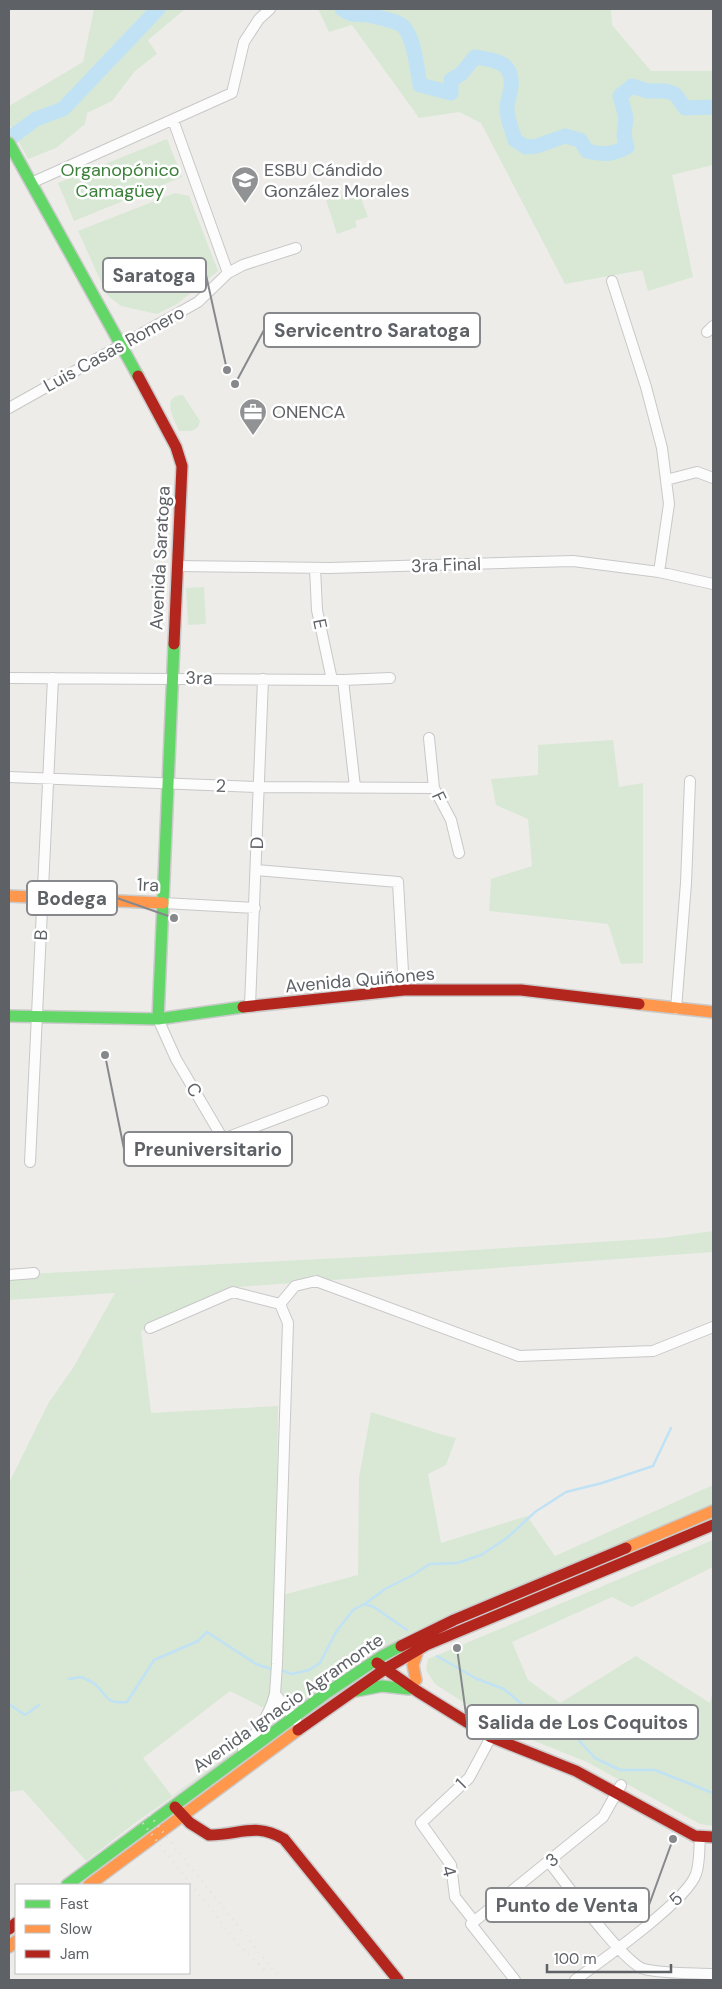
<svg xmlns="http://www.w3.org/2000/svg" width="722" height="1989" font-family="'DM Sans',sans-serif">
<rect width="100%" height="100%" fill="#edece9"/>
<path fill="#d8e8d5" fill-rule="evenodd" d="M94,9H185L148,40L157,54L135,71L112,101L87,113L85,124L56,148L28,159L9,124V106L83,62Z
M318,9H611L612,25L651,71H713V165L672,175L693,277L648,291L642,270L565,284L481,123L459,112L419,118L352,25L329,32Z
M167,139L182,177L74,221L58,183Z
M175,193L189,196L218,271L177,304L157,314L121,306L107,295L78,231Z
M345,194L348,200L360,195L368,217L355,221L357,227L337,234L326,200Z
M183,395L200,421L198,427L192,431H179C174,418 160,396 183,395Z
M204,587L206,624L188,625L186,588Z
M613,740L619,787L643,783V963L621,964L608,924L489,911L491,879L532,866L528,819L496,805L491,779L538,775V745Z
M713,1231V1252L238,1287L141,1331L151,1413L278,1406L275,1597L358,1575L359,1477L371,1412L443,1435L456,1438L446,1465L428,1474L441,1543L527,1516L555,1556L713,1485V1505L401,1637L135,1823L86,1861L23,1790L9,1792V1483L49,1402L73,1368L115,1293L9,1300V1275L378,1256L662,1238ZM230,1691L264,1708L253,1728L235,1750L172,1796L143,1758Z
M713,1540V1567L632,1607L612,1597L512,1642L528,1680L560,1703L636,1656L710,1703L713,1690V1826L700,1824L587,1762L505,1729L435,1684L426,1670L428,1659Z"/>
<g fill="none" stroke-linecap="round" stroke-linejoin="round">
<path stroke="#c0e2f4" stroke-width="2.5" d="M365,1604L385,1589L411,1576L430,1564L457,1563L481,1555L507,1538L535,1512L566,1492L602,1483L653,1466L671,1428
M437,1656L477,1679L504,1689L538,1718L573,1734L595,1758L620,1770H655L713,1793
M280,1670L292,1674L309,1670L320,1663L336,1632L353,1610L364,1604L374,1607L407,1630
M69,1679L81,1677C86,1679 92,1682 96,1685C109,1697 105,1704 127,1702L154,1660L198,1641L207,1632L256,1664L274,1670
M9,1704L25,1715L39,1705"/>
<path stroke="#c0e2f4" stroke-width="15" d="M342,9C353,17 356,13 368,15C376,17 391,20 398,23C414,29 417,69 420,85L451,93V80L461,74L475,57C495,60 514,62 511,87C510,94 508,100 507,106C506,118 512,129 515,140L526,147L537,146L565,136L580,140L587,151C604,155 611,155 627,147L624,136L626,117L620,96L632,86L648,91H666L675,94L685,108L713,107
M9,139L36,119L63,109L158,9"/>
<g stroke="#c8c8c8" stroke-width="12">
<path id="street" d="M173,120L228,273
M31,183L232,93L244,42L259,19L270,9
M612,281L646,387L662,448L669,504L659,572
M707,332L713,326
M9,408L198,302L228,273L243,265L296,248
M666,480L697,472L713,478
M177,566L330,568L573,561L659,572L713,584
M315,568L317,610L332,680
M9,678L343,680L390,678
M343,680L355,787
M429,738L434,788L451,820L459,853
M9,777L258,787L434,788
M256,870L398,882L404,990
M163,903L255,908
M250,1006L263,679
M676,1009L686,883L690,781
M158,1019L176,1059L223,1139L233,1160
M223,1139L323,1101
M30,1162L53,678
M9,1275L34,1273
M150,1328L233,1292L280,1304
M296,1720L275,1694L277,1664L288,1323L280,1304L295,1286L316,1281L519,1356L653,1351L713,1327
M243,1749C257,1733 270,1715 275,1694
M549,1862C565,1882 624,1964 644,1969C664,1974 692,1973 713,1974
M474,1921L455,1897L451,1865L421,1823L469,1778L491,1737
M515,1980L471,1924L603,1817L621,1785
M575,1980C601,1961 687,1901 696,1874C700,1863 699,1848 700,1836"/>
</g>
<g stroke="#cacaca" stroke-width="14">
<path id="fast" d="M9,143L138,376
M9,1016L158,1019L243,1007
M158,1019L174,644
M356,1691L382,1686L409,1689
M67,1885L325,1694L382,1656L401,1646"/>
</g>
<g stroke="#cacaca" stroke-width="14">
<path id="slow" d="M9,896L163,903
M639,1004L713,1012
M626,1548L713,1511
M416,1680L413,1665L418,1650
M89,1885L298,1730
M9,1947L16,1941"/>
</g>
<g stroke="#cacaca" stroke-width="14">
<path id="jam" d="M138,376L176,447L182,466L174,644
M243,1007L404,990H521L639,1004
M401,1646L454,1620L626,1548
M377,1663L417,1691L491,1737L576,1771L695,1836L713,1837
M298,1730L385,1669L426,1645L713,1525
M175,1807L190,1823L209,1835C240,1835 255,1822 284,1839L398,1980
M9,1929L16,1923"/>
</g>
<use href="#street" stroke="#fcfcfc" stroke-width="10"/>
<use href="#fast" stroke="#63d668" stroke-width="11"/>
<use href="#slow" stroke="#ff974d" stroke-width="11"/>
<use href="#jam" stroke="#b3261e" stroke-width="11"/>
<path stroke="#e3e3e3" stroke-width="2.5" stroke-dasharray="1 6" stroke-linecap="butt" d="M358,1266L713,1241
M9,1291L246,1274
M9,1647L51,1700
M43,1697L239,1945L267,1972
M281,1980L61,1704C55,1695 48,1685 43,1675C31,1650 21,1613 18,1585C15,1545 19,1499 34,1462C61,1393 114,1328 184,1299C199,1293 217,1286 234,1283C257,1278 282,1279 305,1276C325,1274 345,1269 365,1266"/>
</g>
<defs>
<g id="school-pin" transform="scale(1.4375)"><path d="M0 17L-7.5 6A9.5 9.5 0 1 1 7.5 6Z" fill="#909294" stroke="#fff"/><path d="M0-5L7-2L0 1L-7-2ZM-4 1L0 2.5L4 1V4Q0 6-4 4Z" fill="#fff"/></g>
<g id="office-pin" transform="scale(1.4375)"><path d="M0 17L-7.5 6A9.5 9.5 0 1 1 7.5 6Z" fill="#909294" stroke="#fff"/><path d="M-6-3h4V-5.5h4V-3h4V5H-6ZM-1-4.5V-3h2v-1.5ZM-6 0V1H6V0Z" fill="#fff"/></g>
</defs>
<g fill-rule="evenodd">
<use href="#school-pin" x="245" y="180"/>
<use href="#office-pin" x="253" y="412"/>
</g>
<g text-anchor="middle" stroke-width="5" stroke-linejoin="round" paint-order="stroke">
<g font-size="18" fill="#3c803b" stroke="#fff">
<text x="120" y="176">Organopónico<tspan x="120" dy="21">Camagüey</tspan></text>
</g>
<g font-size="18" fill="#5e6266" stroke="#fff" text-anchor="start">
<text x="264" y="176">ESBU Cándido<tspan x="264" dy="21">González Morales</tspan></text>
<text x="272" y="418">ONENCA</text>
</g>
<g font-size="18" fill="#5e6266" stroke="#fff">
<text transform="translate(114 349) rotate(-29)" y="6">Luis Casas Romero</text>
<text transform="translate(160 558) rotate(-87)" y="6">Avenida Saratoga</text>
<text transform="translate(446 565) rotate(-2)" y="6">3ra Final</text>
<text transform="translate(320 624) rotate(78)" y="6">E</text>
<text transform="translate(199 678) rotate(1)" y="6">3ra</text>
<text transform="translate(221 786) rotate(2)" y="6">2</text>
<text transform="translate(439 797) rotate(65)" y="6">F</text>
<text transform="translate(257 843) rotate(-89)" y="6">D</text>
<text transform="translate(148 885) rotate(2)" y="6">1ra</text>
<text transform="translate(41 935) rotate(-87)" y="6">B</text>
<text transform="translate(360 980) rotate(-5)" y="6">Avenida Quiñones</text>
<text transform="translate(194 1090) rotate(59)" y="6">C</text>
<text transform="translate(288 1703) rotate(-35)" y="6">Avenida Ignacio Agramonte</text>
<text transform="translate(461 1784) rotate(-45)" y="6">1</text>
<text transform="translate(552 1860) rotate(-39)" y="6">3</text>
<text transform="translate(449 1871) rotate(75)" y="6">4</text>
<text transform="translate(676 1899) rotate(-43)" y="6">5</text>
</g>
</g>
<path fill="none" stroke="#86888b" stroke-width="2" d="M227 370L206 275M235 384L264 330M174 918L117 898M105 1055L124 1149M457 1648L467 1722M673 1839L649 1905"/>
<g fill="#86888b" stroke="#fff" stroke-width="2">
<circle cx="227" cy="370" r="5"/>
<circle cx="235" cy="384" r="5"/>
<circle cx="174" cy="918" r="5"/>
<circle cx="105" cy="1055" r="5"/>
<circle cx="457" cy="1648" r="5"/>
<circle cx="673" cy="1839" r="5"/>
</g>
<g fill="#fff" stroke="#86888b" stroke-width="2">
<rect x="103" y="258" width="103" height="34" rx="5"/>
<rect x="264" y="313" width="216" height="34" rx="5"/>
<rect x="27" y="881" width="90" height="34" rx="5"/>
<rect x="124" y="1132" width="168" height="34" rx="5"/>
<rect x="467" y="1705" width="231" height="34" rx="5"/>
<rect x="486" y="1888" width="163" height="34" rx="5"/>
</g>
<g font-size="19" text-anchor="middle" font-weight="bold" fill="#5e6266">
<text x="154" y="282">Saratoga</text>
<text x="372" y="337">Servicentro Saratoga</text>
<text x="72" y="905">Bodega</text>
<text x="208" y="1156">Preuniversitario</text>
<text x="583" y="1729">Salida de Los Coquitos</text>
<text x="567" y="1912">Punto de Venta</text>
</g>
<rect width="722" height="1989" fill="none" stroke="#5e6266" stroke-width="20"/>
<rect x="15" y="1884" width="175" height="90" fill="#ffffff" stroke="#bfc0c2"/>
<rect x="25" y="1900" width="25" height="8" fill="#63d668" stroke="#bfc0c2"/>
<text x="60" y="1909" font-size="15" fill="#5e6266">Fast</text>
<rect x="25" y="1925" width="25" height="8" fill="#ff974d" stroke="#bfc0c2"/>
<text x="60" y="1934" font-size="15" fill="#5e6266">Slow</text>
<rect x="25" y="1950" width="25" height="8" fill="#b3261e" stroke="#bfc0c2"/>
<text x="60" y="1959" font-size="15" fill="#5e6266">Jam</text>
<path d="M547 1964v8h124v-8" fill="none" stroke="#5e6266" stroke-width="2.5"/>
<text x="554" y="1964" font-size="15" fill="#5e6266" stroke="#ffffff" stroke-width="4" paint-order="stroke">100 m</text>
</svg>
